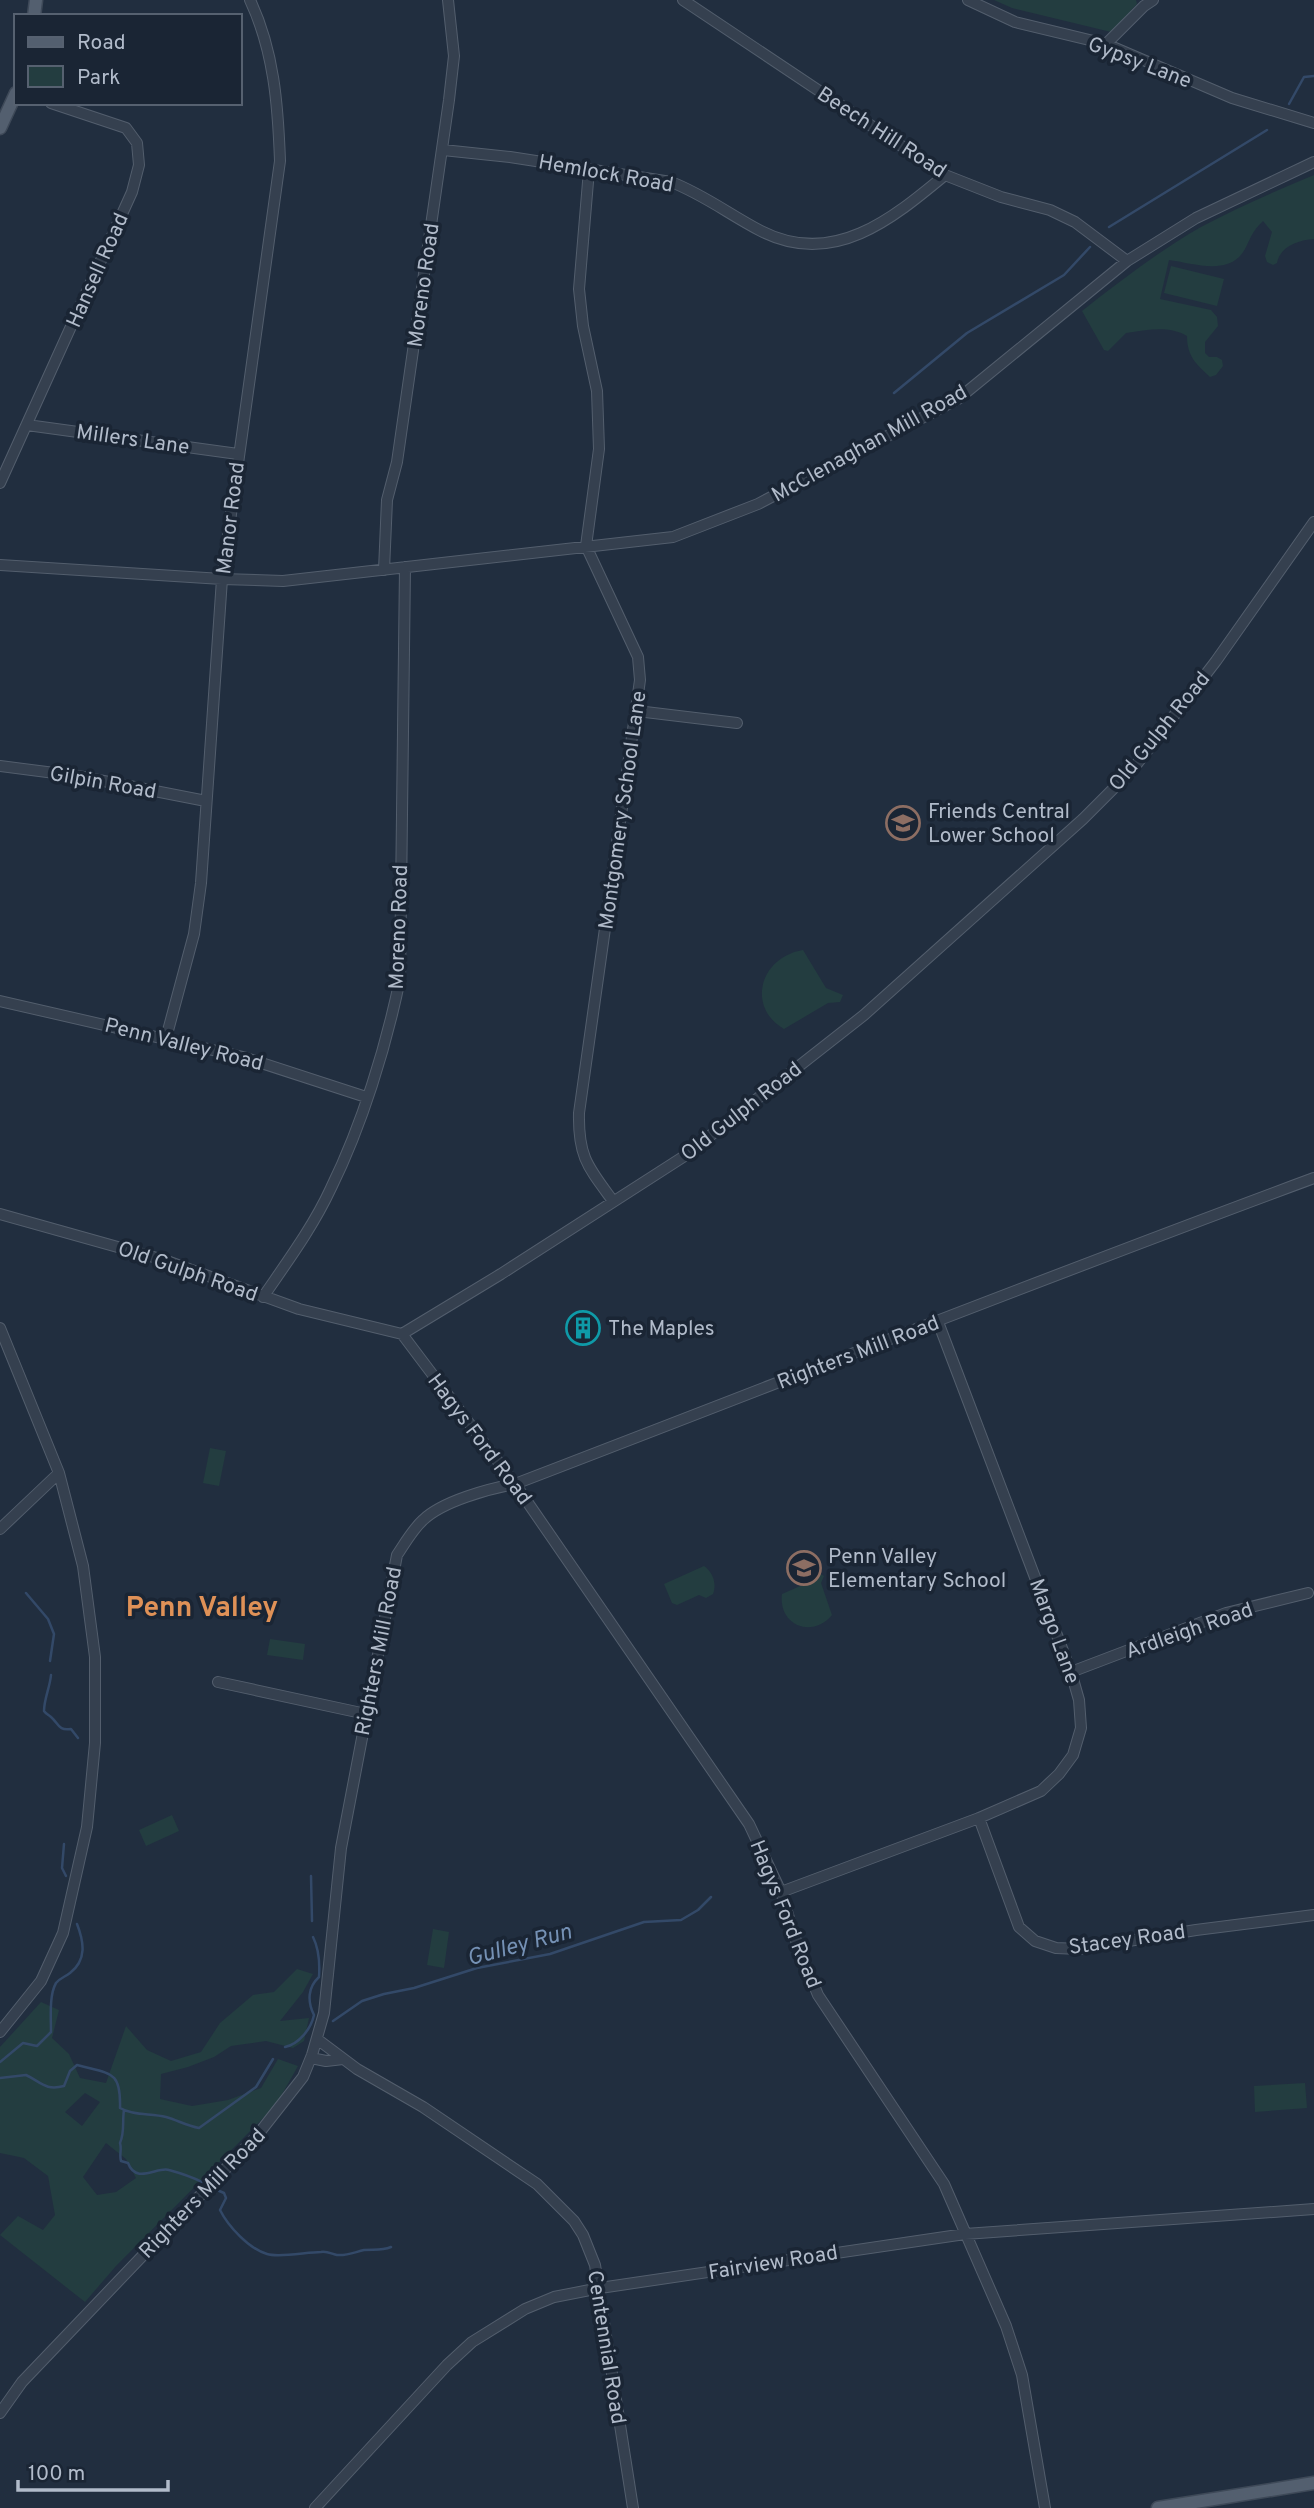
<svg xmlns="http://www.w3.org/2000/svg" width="1314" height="2508" font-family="Overpass,sans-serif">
<rect width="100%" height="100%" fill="#212e3f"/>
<path fill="#233d40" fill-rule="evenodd" d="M994,0H1136L1137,4L1111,32L1012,8Z
M1314,175V239C1299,240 1280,246 1277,263L1273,265L1267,262L1265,256L1272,232L1263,221C1251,233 1252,236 1245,249C1230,277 1193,263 1169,260L1160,299L1211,310L1217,317L1218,326L1205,342V353L1209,357H1217L1222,360L1223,366L1216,375L1210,377C1196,364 1187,356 1187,336C1169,325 1147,330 1126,333L1108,351L1104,350L1082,311C1120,281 1159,251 1201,227C1238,207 1276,191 1314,175Z
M1171,266L1224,279L1217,306L1164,293Z
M803,950L826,988L843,995L840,1002L828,1003L784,1029C746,1007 760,957 803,950Z
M210,1448L226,1451L219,1486L203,1483Z
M704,1566C713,1572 717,1584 713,1594L706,1598L699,1595L677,1605L672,1603L664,1584Z
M817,1572L824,1576L821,1583L832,1615C812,1639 778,1625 782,1594L814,1580Z
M270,1639L305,1644L303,1660L267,1655Z
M172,1815L179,1831L146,1846L139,1830Z
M433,1929L449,1932L444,1968L427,1965Z
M297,1969L313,1974L303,1992L280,2021L309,2018L304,2041L293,2048L266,2041L231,2046L214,2057L188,2067L161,2074L160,2099L192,2106L228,2100L261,2088L278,2059L298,2066L276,2105L116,2266L85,2302L0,2235L18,2216L43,2230L55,2215L48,2176L24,2158L0,2153V2047L41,2002L59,2010L52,2038L69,2054L80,2078L106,2083L126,2026L147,2050L171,2061L201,2052L220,2023L253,1995L274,1992ZM85,2093L100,2102L82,2126L65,2112ZM106,2143L126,2159L136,2178L116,2192L97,2195L83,2177Z
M1305,2083L1307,2108L1255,2112L1254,2086Z"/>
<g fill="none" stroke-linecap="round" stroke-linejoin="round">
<path stroke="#334968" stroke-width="2.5" d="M1289,104L1304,77L1314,76
M1109,227L1267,130
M894,393L967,333L1064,275L1090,247
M26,1593L48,1619L54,1634L50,1661
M51,1675C50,1687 44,1699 44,1711C46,1714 49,1715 51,1717C59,1724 58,1731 71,1729L78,1738
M64,1844L62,1868L66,1876
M311,1876L312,1921
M333,2021L362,2001L384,1994L414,1988L477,1968L550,1954L644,1922L681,1920L698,1910L711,1897
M285,2047C299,2044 311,2029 314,2015C307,2001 308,1987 319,1977C320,1962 319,1949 313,1937
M0,2062L23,2043L37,2046L51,2032C51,2018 49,1995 56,1983C60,1978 65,1977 70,1973C87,1960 84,1942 77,1924
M0,2078L26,2075C41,2082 45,2091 64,2086L70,2071L77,2065L81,2066C112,2074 121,2072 120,2108C134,2116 151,2113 166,2117C177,2120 187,2126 199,2128L256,2087L273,2059
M124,2110C122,2122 125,2132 120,2143C122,2150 119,2155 121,2161L128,2163C136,2185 158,2166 169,2170C180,2173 192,2177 202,2182
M217,2190L224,2193L226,2198L220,2210C228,2226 249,2249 267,2254C279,2258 307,2252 321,2252C327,2251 332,2254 337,2255C347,2256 355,2252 364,2250C374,2249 381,2251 391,2247"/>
<g stroke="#535e6d" stroke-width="12">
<path id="minor" d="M683,0L945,175L1001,197L1050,210L1075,222L1127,261
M968,0L1015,22L1106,44L1232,98L1314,123
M1106,44L1144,6L1153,0
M443,150L510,157L671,182C703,194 730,215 761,231C833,268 892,219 945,175
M589,170L579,289L583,326L597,391L599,449L586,546L638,657L640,680L579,1113C578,1157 588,1167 613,1201
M27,425L238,454
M0,483L132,192L139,165L137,143L126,128L51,103
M0,565L222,579L283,581L673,537L758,504L958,399L1127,261L1196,218L1314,162
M384,570L387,500L397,462L449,100L454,56L448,0
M637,711L737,723
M0,766L78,776L206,801
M0,1001L243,1057L366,1097
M166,1038L194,934L201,883L222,579L280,161C278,105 274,51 250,0
M0,1214L164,1260L299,1309L402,1334L501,1274L683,1157L864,1015L1083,819L1133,769L1216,661L1314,522
M263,1297C287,1262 313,1227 331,1188C362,1125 386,1047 400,979L405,567
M0,1328L59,1473L83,1566L95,1657V1743L87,1827L63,1933L41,1981L0,2032
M402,1334L515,1484L749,1824L781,1892L797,1944L818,1995L944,2184L1006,2326L1022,2375L1045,2508
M0,1529L59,1473
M1071,1672L1226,1613L1308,1593
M218,1682L366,1714
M979,1818L1019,1927L1035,1941L1056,1948L1079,1949L1196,1930L1314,1915
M781,1892L979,1818L1041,1791L1059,1774L1073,1755L1081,1728L1079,1700L1071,1672L938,1322
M317,2039L357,2069L423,2107L537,2184L574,2221L583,2235L595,2265L633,2508
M311,2058L326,2061L343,2059
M0,2413L22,2382L256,2137L303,2077L312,2055L324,2013L341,1848L397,1555C405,1543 413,1529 423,1520C443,1501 488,1489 515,1484C781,1382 1046,1277 1314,1178
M315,2508L447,2365L472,2342L525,2309L554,2297L600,2288L965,2234L1314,2209"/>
</g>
<g stroke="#3e4958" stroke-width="15">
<path id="major" d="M34,16L36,0
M0,128L16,93
M1158,2508L1314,2483"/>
</g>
<use href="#minor" stroke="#35404f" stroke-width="10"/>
<use href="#major" stroke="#535f6f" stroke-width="12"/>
</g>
<defs>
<g id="school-ring" transform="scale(1.75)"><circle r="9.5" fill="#1a2534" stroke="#8d6e63" stroke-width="1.5"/><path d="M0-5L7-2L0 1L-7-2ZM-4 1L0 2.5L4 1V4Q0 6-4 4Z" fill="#8d6e63"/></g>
<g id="building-ring" transform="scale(1.75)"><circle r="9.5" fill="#1a2534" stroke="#0f9aa8" stroke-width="1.5"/><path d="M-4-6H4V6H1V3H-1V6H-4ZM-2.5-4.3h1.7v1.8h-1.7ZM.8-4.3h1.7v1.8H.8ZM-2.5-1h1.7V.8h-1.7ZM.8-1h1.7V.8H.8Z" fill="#0f9aa8"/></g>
</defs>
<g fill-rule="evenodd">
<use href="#school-ring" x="903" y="823"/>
<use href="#building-ring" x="583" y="1328"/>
<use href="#school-ring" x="804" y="1568"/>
</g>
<g text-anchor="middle" stroke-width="7" stroke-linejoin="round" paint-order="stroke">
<g font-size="21" fill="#b1bbca" stroke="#1a2534">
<text transform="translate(1140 62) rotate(21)" y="7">Gypsy Lane</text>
<text transform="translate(882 132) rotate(33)" y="7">Beech Hill Road</text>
<text transform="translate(606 173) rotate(10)" y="7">Hemlock Road</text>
<text transform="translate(97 270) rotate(-66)" y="7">Hansell Road</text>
<text transform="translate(423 285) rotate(-82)" y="7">Moreno Road</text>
<text transform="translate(133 439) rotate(8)" y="7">Millers Lane</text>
<text transform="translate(869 443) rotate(-29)" y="7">McClenaghan Mill Road</text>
<text transform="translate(230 518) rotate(-83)" y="7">Manor Road</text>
<text transform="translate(1159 731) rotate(-51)" y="7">Old Gulph Road</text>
<text transform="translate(103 782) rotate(10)" y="7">Gilpin Road</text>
<text transform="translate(622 810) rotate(-82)" y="7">Montgomery School Lane</text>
<text transform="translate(398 927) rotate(-88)" y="7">Moreno Road</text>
<text transform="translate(184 1044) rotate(14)" y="7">Penn Valley Road</text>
<text transform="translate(741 1111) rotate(-38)" y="7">Old Gulph Road</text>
<text transform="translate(188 1271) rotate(19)" y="7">Old Gulph Road</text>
<text transform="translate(858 1352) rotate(-21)" y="7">Righters Mill Road</text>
<text transform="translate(480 1439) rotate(53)" y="7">Hagys Ford Road</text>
<text transform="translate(1189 1630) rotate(-19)" y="7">Ardleigh Road</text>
<text transform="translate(1055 1631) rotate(70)" y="7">Margo Lane</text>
<text transform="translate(378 1651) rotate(-79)" y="7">Righters Mill Road</text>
<text transform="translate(786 1914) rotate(68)" y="7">Hagys Ford Road</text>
<text transform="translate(1127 1939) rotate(-8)" y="7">Stacey Road</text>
<text transform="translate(202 2193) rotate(-46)" y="7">Righters Mill Road</text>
<text transform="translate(773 2262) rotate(-9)" y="7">Fairview Road</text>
<text transform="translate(607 2347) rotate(81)" y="7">Centennial Road</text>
</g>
<g font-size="21" fill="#b1bbca" stroke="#1a2534" text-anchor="start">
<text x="928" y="818">Friends Central<tspan x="928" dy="24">Lower School</tspan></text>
<text x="608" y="1335">The Maples</text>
<text x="828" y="1563">Penn Valley<tspan x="828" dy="24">Elementary School</tspan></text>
</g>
<g font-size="23" font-style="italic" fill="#7591b5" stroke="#1a2534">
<text transform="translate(519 1944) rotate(-15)" y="8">Gulley Run</text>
</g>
<g font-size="28" font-weight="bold" fill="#df9157" stroke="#1a2534">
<text x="202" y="1616">Penn Valley</text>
</g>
</g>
<rect x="14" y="14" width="228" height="91" fill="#1a2534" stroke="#566170" stroke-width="2"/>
<rect x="28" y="37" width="35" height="10" fill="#535f6f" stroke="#566170" stroke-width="2"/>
<text x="77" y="49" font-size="21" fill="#b1bbca">Road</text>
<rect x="28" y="66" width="35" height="21" fill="#233d40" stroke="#566170" stroke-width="2"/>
<text x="77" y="84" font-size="21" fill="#b1bbca">Park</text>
<path d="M18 2480v10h150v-10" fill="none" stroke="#b1bbca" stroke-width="3.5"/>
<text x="28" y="2480" font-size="21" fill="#b1bbca" stroke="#1a2534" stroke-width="5" paint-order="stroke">100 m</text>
</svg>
